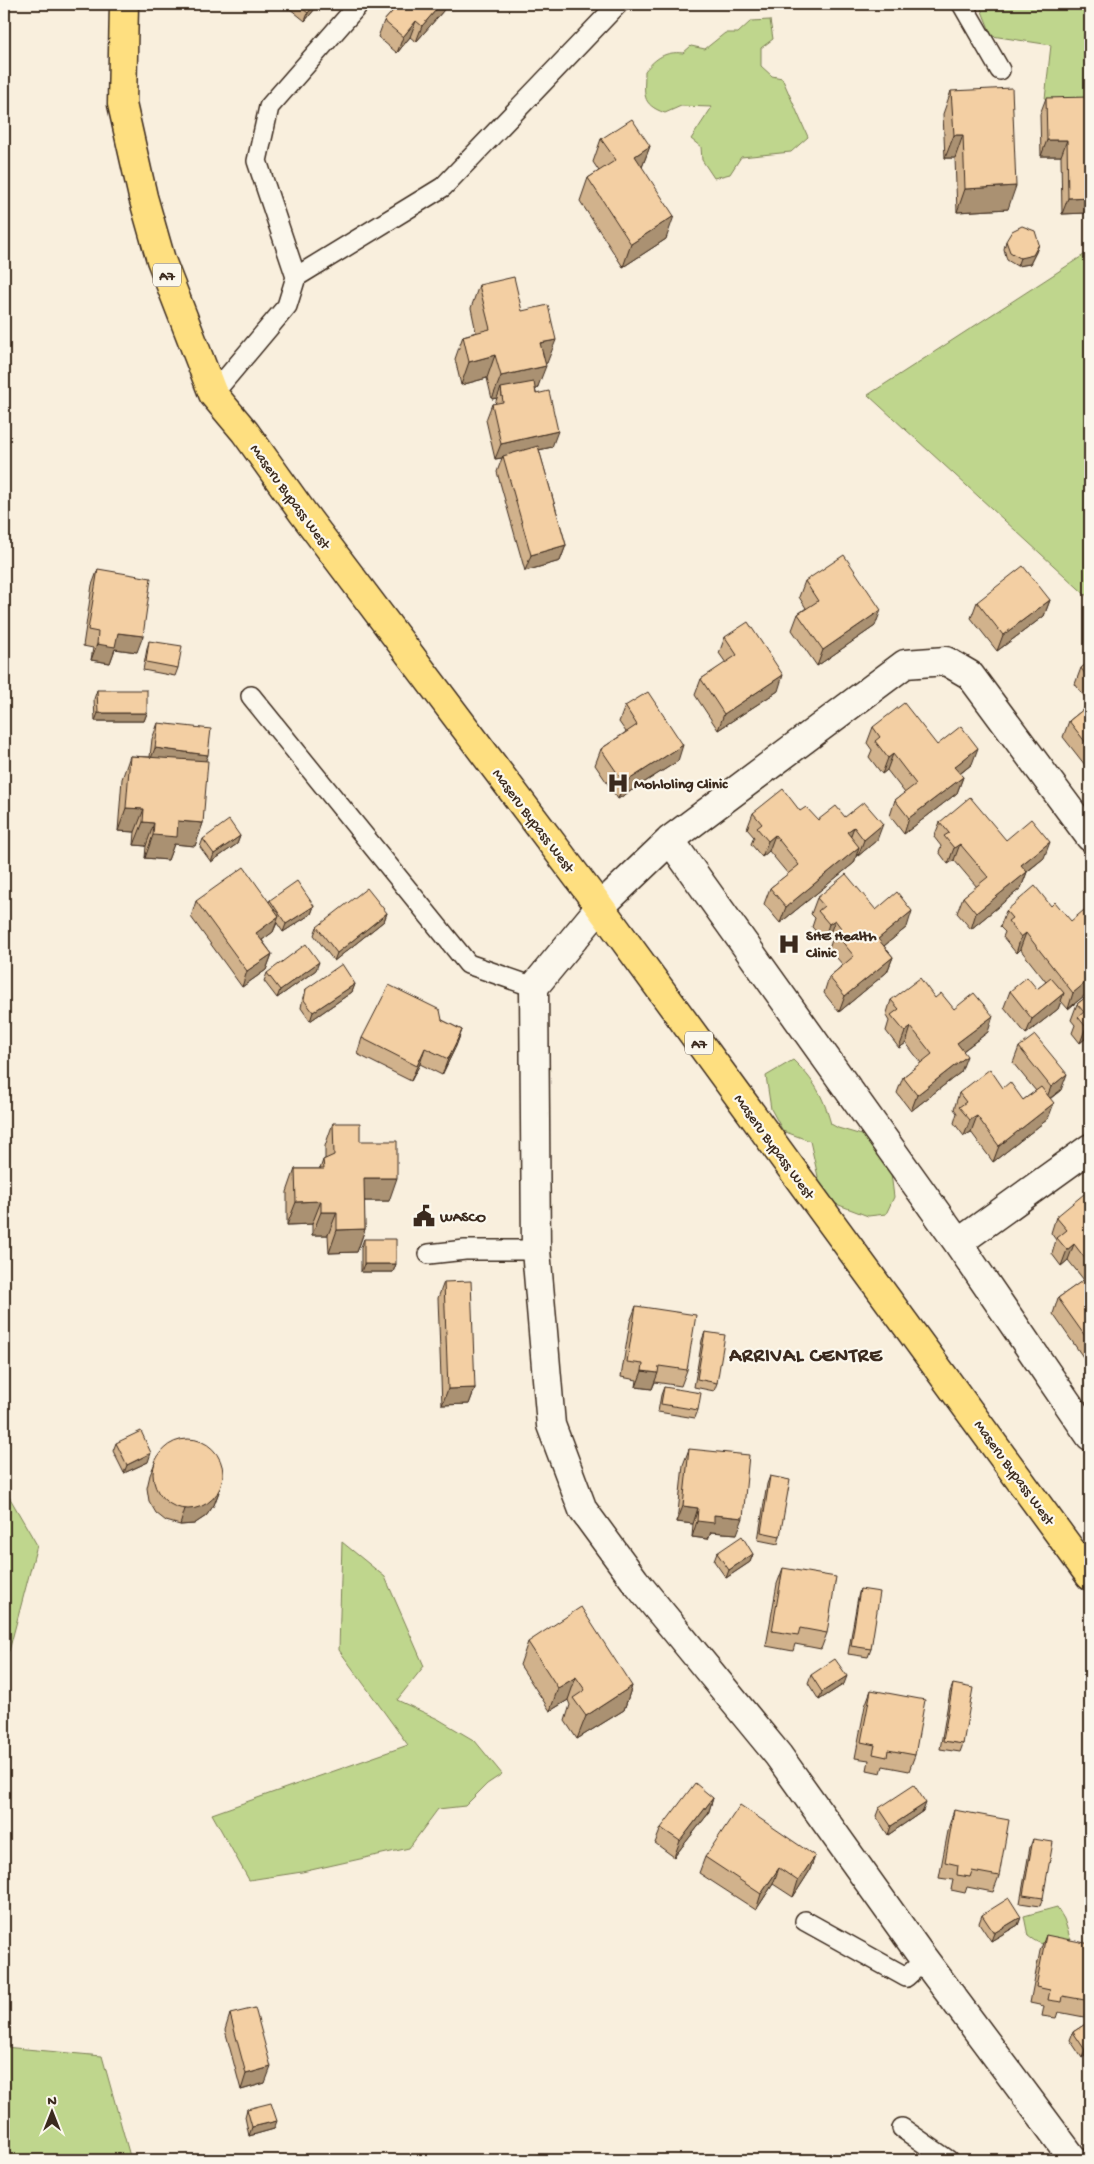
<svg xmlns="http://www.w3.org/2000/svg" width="1094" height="2164" font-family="'Gochi Hand',sans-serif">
<rect width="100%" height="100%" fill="#f9efdd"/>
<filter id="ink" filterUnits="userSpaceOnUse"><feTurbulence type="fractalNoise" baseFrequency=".02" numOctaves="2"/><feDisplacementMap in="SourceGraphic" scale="10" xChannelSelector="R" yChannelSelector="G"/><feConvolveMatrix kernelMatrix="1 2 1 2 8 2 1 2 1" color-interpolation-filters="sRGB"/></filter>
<g filter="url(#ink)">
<path fill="#bfd68d" stroke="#7d8056" d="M979,4H1079L1090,15V110L1065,101L1045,99L1051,45L992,36Z
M770,20L773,39L761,48V66L772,76L782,78L808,137L791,152L741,157L730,174L714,178L702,160L701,147L691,139L712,107L681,106L665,113C640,104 645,94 645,71C656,58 665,51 683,53L691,46L705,49L725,33H738L751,21Z
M1090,251V599L868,395Z
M793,1060C815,1081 823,1096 831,1124L838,1128L872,1138L889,1157L894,1197L886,1214L868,1216L823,1199L810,1141L783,1131L771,1109L766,1076Z
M4,1488L37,1545L9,1651L4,1657Z
M342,1542L385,1577L424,1666L397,1700L438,1719L475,1741L502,1774L487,1784L465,1806L438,1809L409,1848L302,1872L249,1880L212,1814L408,1745L339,1650Z
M1057,1907L1064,1919L1071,1941C1054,1948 1042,1947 1028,1936L1024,1916Z
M4,2047L102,2056L131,2160H4Z"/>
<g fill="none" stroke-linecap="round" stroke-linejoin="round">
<g stroke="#3b2a1e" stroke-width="22">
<path id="lane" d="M962,4L1000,70
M296,277L443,187L618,4
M213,394L287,306L296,277L257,161L269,107L359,4
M251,696L468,964L534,987
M429,1254L465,1250H536
M805,1921L906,1977L925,1960
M902,2128L948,2160"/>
</g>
<g stroke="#3b2a1e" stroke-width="31">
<path id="street" d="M670,840L958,1243L1090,1436
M958,1243L1090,1148
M1074,2160L918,1951L778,1755L635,1581L583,1510L551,1425L536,1250L534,987L600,907L670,840L905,664L946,661L970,675L1090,837"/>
</g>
<g stroke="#3b2a1e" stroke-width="31">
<path id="primary" d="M124,4L122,104L143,197L161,260L213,394L245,432L303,513L600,907L1090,1576"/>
</g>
<use href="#lane" stroke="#fbf7ec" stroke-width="19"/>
<use href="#street" stroke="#fbf7ec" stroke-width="28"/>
<use href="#primary" stroke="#fedf80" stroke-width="28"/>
</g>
<path fill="#d1b28c" stroke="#3b2a1e" d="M284,4H319L305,21Z
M399,4H446L443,11L416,42L410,37L397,53L378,37L384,21Z
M951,91L1008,209L957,212L955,158H945L943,114Z
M1046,98L1090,135V201L1086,213L1062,214L1061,156H1041L1040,114Z
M601,139L650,146L642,167L666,239L623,267L580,201L588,178L599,171L593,162Z
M1006,241L1039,244L1036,252L1030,264L1017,266L1007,260L1004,249Z
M479,285L522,311L547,363H545L537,389H535L552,447L539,450L566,545L560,561L525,571L497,472L502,458L495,459L486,420L492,404H495L497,398L492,399L487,378L461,385L455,359L463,336L476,332L471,308Z
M98,569L137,652L115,649L110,663L91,660L93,648L83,646L92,585Z
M805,581L875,626L817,666L792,630L798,614L806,608L799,597Z
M1050,600L1044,616L997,651L971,618L977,602Z
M725,637L778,691L718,730L695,695L701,679L726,663L719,653Z
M149,641L178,668L175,676L143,670L147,649Z
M1090,661V704L1075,684L1081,668Z
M97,690L147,713L144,721H95L94,699Z
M1090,704V761L1085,765L1063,737L1069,721Z
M625,706L678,761L618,799L595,765L601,749L626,732L619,722Z
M158,723L205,761L203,823L195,846L174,844L168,860L145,858L146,846L134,845L135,832L118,831L122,779L130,756L150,757L152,739Z
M873,727L937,745L972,764L960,774L963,777L957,793L904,834L890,816L895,800L905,793L887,770L882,774L869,757L872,750L867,743Z
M800,811L818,820L845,817L877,840L858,856L857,854L854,863L780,923L764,904L770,888L788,874L769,851L762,857L751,844L754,837L747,829L753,813Z
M940,822L1006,840L1044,858L1027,872L1021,888L971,929L957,913L963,897L977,887L954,860L948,864L939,852L941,846L934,837Z
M240,836L237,844L211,862L200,847L203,839Z
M817,898L876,910L907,927L884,946L893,957L887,972L839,1012L824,993L829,977L843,965L829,949L832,940L829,936L824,940L812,927L815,918L811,914Z
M270,900L314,906L311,914L283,932L277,923L273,932L262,940L272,954L266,970L242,987L191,917L196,901L269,902Z
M1006,911L1090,991L1068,1009L1061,1001L1058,1009L1026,1034L1004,1007L1010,991L1037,989L1046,982L1020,949L1016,953L1003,937L1005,932L1000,927Z
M387,913L384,921L334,961L314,935L317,927Z
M316,970L277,998L264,981L267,973Z
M355,984L352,992L310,1021L301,1008L303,997L306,989Z
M1090,994V1043L1086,1038L1080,1043L1072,1033L1075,1025L1071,1020L1077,1004Z
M935,998L954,1009L988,1032L963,1051L961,1072L911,1111L897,1093L903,1077L921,1063L906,1043L899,1048L886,1031L889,1021L886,1016L891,1000Z
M442,1020L462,1030L456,1046L442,1075L420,1064L411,1081L357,1054L362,1038Z
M1019,1047L1061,1090L1050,1099L1048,1119L993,1162L971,1132L964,1136L954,1123L957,1113L954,1109L959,1093L1003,1088L1023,1100L1036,1091L1013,1063Z
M333,1123L360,1141L389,1201H364L365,1229L357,1252L329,1253L328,1235H312V1224L287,1225V1192L295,1169H320L323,1160L325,1159V1146Z
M1090,1202V1367L1053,1314L1058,1298L1084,1280L1068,1260L1061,1266L1052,1254L1056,1240L1051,1233L1056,1217Z
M364,1239L396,1264L393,1272H361V1247Z
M444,1282L475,1388L469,1404L442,1405L438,1298Z
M636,1306L687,1370L681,1386L655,1382L652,1389L636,1387L637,1380L621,1377L630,1322Z
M705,1332L717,1383L714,1391L694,1387L702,1340Z
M664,1387L698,1410L695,1418L658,1412L661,1395Z
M116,1443L148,1462L124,1473L113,1451Z
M689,1449L737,1534L711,1532L708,1539L692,1537L693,1524L677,1522L683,1465Z
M156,1460L220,1489L214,1505L206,1516L194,1524L180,1525L166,1521L156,1513L149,1501L147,1488L150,1475Z
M770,1476L780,1536L778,1544L758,1540L767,1484Z
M717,1553L753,1554L750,1562L726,1578L714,1561Z
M783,1568L827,1633L821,1649L795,1644L793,1651L766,1646L777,1584Z
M860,1589L871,1649L868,1657L848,1654L858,1597Z
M528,1642L632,1686L624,1710L577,1739L565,1721L570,1705L568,1700L550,1711L520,1665Z
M811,1675L844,1684L819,1700L808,1683Z
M953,1684L963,1744L960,1752L940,1749L950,1692Z
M871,1690L915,1755L909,1771L883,1766L881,1773L867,1770L869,1760L855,1758L865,1706Z
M713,1798L708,1814L674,1857L655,1843L661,1828Z
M879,1808L923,1811L888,1835L876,1816Z
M954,1810L999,1876L993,1892L967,1887L965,1893L951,1890L953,1880L939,1878L949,1826Z
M1033,1839L1043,1898L1040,1906L1020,1903L1030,1847Z
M815,1856L809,1872L793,1897L773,1884L756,1910L699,1873L705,1857Z
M982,1915L1021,1917L1018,1925L991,1941L979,1923Z
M1046,1935L1090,2001L1084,2017L1058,2012L1056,2018L1042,2016L1044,2006L1030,2003L1040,1951Z
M230,2014L265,2083L241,2090L225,2030Z
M1090,2021V2052L1082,2058L1070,2040L1073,2032Z
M247,2109L274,2129L249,2136L245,2117Z"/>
<path fill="#aa9172" stroke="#3b2a1e" d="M315,4H319L305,21L308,13Z
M441,4H446L443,11L416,42L422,26Z
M416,21L410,37L397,53L403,37Z
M954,135H963L955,158H945Z
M1047,140H1067L1061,156H1041Z
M650,146L641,170L635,156Z
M1016,186L1008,209L957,212L965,189Z
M1090,197V201L1086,213L1062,214L1068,198Z
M674,216L666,239L623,267L631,244Z
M1039,244L1036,252L1030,264L1017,266L1020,258Z
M556,340L547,363L532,366L540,343Z
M495,355L487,378L461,385L469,362Z
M546,366L537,389L502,397L501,388L497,398L492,399L501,376Z
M558,431L552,447L503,458V456L502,458L495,459L501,444Z
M566,545L560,561L525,571L531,555Z
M1050,600L1044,616L997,651L1003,635Z
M881,610L875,626L817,666L823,650Z
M118,633L143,636L137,652L115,649L110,663L91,660L97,644Z
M783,675L778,691L718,730L724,714Z
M98,713H147L144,721H95Z
M683,745L678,761L618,799L624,783Z
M155,748L208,755L202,770L149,764Z
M978,748L972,764L948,783L954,767Z
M1090,750V761L1085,765Z
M893,754L887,770L882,774L888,758Z
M963,777L957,793L904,834L909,818Z
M126,808L144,809L135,832L118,831Z
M178,821L203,823L195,846L174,844L168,860L145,858L153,835Z
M143,822L154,823L146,846L134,845Z
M883,824L877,840L858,856L864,840Z
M854,827L848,843L847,832Z
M775,835L769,851L762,857L768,841Z
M240,836L237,844L211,862L214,854Z
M1050,842L1044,858L1015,881L1021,865Z
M960,844L954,860L948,864L954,848Z
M859,847L854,863L780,923L786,907Z
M1027,872L1021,888L971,929L976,913Z
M314,906L311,914L283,932L286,924Z
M912,911L907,927L873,955L878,939Z
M387,913L384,921L334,961L337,953Z
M279,916L273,932L250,949L256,933Z
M835,920L829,936L824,940L829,924Z
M1026,933L1020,949L1016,953L1021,937Z
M272,954L266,970L242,987L247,971Z
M893,957L887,972L839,1012L845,996Z
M319,962L316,970L277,998L280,990Z
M1090,978V991L1068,1009L1073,993Z
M355,984L352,992L310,1021L313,1012Z
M1064,993L1058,1009L1026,1034L1032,1019Z
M993,1016L988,1032L952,1059L957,1043Z
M1090,1024V1027L1086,1038L1080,1043L1086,1027Z
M911,1027L906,1043L899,1048L905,1032Z
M462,1030L456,1046L442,1075L448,1059Z
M425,1048L420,1064L411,1081L417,1066Z
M967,1056L961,1072L911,1111L917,1095Z
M1067,1074L1061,1090L1045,1102L1051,1087Z
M1054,1103L1048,1119L993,1162L999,1146Z
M977,1116L971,1132L964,1136L970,1120Z
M364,1178H397L389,1201H356Z
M321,1201L312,1224L287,1225L296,1202Z
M321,1212H337L328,1235H312Z
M365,1229L357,1252L329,1253L337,1230Z
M1074,1244L1068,1260L1061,1266L1067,1250Z
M364,1264H396L393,1272H361Z
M642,1371L658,1373L652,1389L636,1387Z
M475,1388L469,1404L442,1405L448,1389Z
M151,1453L148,1462L124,1473L127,1465Z
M220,1489L214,1505L206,1516L194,1524L180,1525L185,1509Z
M683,1506L698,1508L693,1524L677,1522Z
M714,1515L743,1518L737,1534L711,1532L708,1539L692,1537L697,1521Z
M753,1554L750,1562L726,1578L729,1570Z
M847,1676L844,1684L819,1700L822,1692Z
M576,1677L568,1700L550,1711L558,1688Z
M632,1686L624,1710L577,1739L586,1716Z
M713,1798L708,1814L674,1857L680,1841Z
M926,1803L923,1811L888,1835L891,1826Z
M815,1856L809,1872L793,1897L798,1881Z
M779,1868L773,1884L756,1910L761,1894Z
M1021,1917L1018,1925L991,1941L994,1933Z
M1090,2046V2052L1082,2058L1085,2050Z
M271,2067L265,2083L241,2090L246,2074Z
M277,2121L274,2129L249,2136L252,2127Z"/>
<path fill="#f3cfa3" stroke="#3b2a1e" d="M297,4H315L308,13Z
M399,4H441L422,26L416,21L403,37L384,21Z
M1012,88L1016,186L965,189L963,135H954L951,91Z
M1089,97L1090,197L1068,198L1067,140H1047L1046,98Z
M632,119L650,146L635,156L674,216L631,244L588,178L616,160L601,139Z
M1022,226L1035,231L1039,244L1033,255L1020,258L1010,252L1006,241L1012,231Z
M514,277L522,311L548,305L556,340L540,343L546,366L501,376L495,355L469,362L463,336L490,329L479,285Z
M534,382L536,394L549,391L558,431L501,444L492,404L503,402L501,388Z
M538,446L566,545L531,555L503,456Z
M844,555L881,610L823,650L798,614L818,601L805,581Z
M1023,566L1050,600L1003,635L977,602Z
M98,569L151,578L143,636L118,633L115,647L97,644L98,632L88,630Z
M748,622L783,675L724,714L701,679L737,655L725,637Z
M149,641L182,646L178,668L146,662Z
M1090,661V681L1081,668Z
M97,690H147V713H98Z
M648,692L683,745L624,783L601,749L637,725L625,706Z
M904,703L937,745L961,726L978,748L954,767L963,777L909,818L895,800L916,784L893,754L888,758L875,741L880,737L873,727Z
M1090,704V748L1069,721Z
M158,723L211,729L208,755L155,748Z
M130,756L208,761L203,823L178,821L177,837L153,835L154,823L143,822L144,809L126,808Z
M783,789L800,811L806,807L818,820L836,806L845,817L864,802L883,824L864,840L854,827L847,832L859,847L786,907L770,888L799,865L775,835L768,841L757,828L762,824L753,813Z
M970,797L1006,840L1031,819L1050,842L1021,865L1027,872L976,913L963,897L988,877L960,844L954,848L944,836L949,833L940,822Z
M229,820L240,836L214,854L203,839Z
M244,867L279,916L256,933L272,954L247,971L196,901Z
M846,874L876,910L897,892L912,911L878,939L893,957L845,996L829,977L854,956L835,933L841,928L835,920L829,924L818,911L824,906L817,898Z
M297,881L314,906L286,924L270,900Z
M1035,886L1051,906L1055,902L1071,921L1090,905V979L1073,993L1026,933L1021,937L1008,921L1012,918L1006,911Z
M367,888L387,913L337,953L317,927Z
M306,944L319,962L280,990L267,973Z
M342,964L355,984L313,1012L304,1000L306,989Z
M1027,977L1037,989L1051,978L1064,993L1032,1019L1010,991Z
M920,978L935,998L941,993L954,1009L974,993L993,1016L957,1043L967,1056L917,1095L903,1077L932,1054L911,1027L905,1032L891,1015L899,1009L891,1000Z
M389,985L440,1010L442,1020L462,1030L448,1059L425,1048L417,1066L362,1038Z
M1090,994V1024L1086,1027L1078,1017L1084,1012L1077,1004Z
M1035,1035L1067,1074L1051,1087L1019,1047Z
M990,1069L1003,1088L1010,1082L1023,1100L1041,1087L1054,1103L999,1146L977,1116L970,1120L959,1107L966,1102L959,1093Z
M333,1123H360V1141H397V1178H364L365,1229L337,1230V1212H321V1201L296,1202L295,1169H324L323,1160L334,1155Z
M1084,1194L1090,1202V1265L1074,1244L1067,1250L1057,1238L1067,1230L1056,1217Z
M364,1239H396V1264H364Z
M1089,1276L1090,1278V1343L1058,1298Z
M471,1281L475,1388L448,1389L444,1282Z
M636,1306L696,1315L687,1370L659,1366L658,1373L642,1371L643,1364L627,1362Z
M705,1332L725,1335L717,1383L697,1379Z
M664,1387L701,1393L698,1410L661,1404Z
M141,1431L151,1453L127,1465L116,1443Z
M153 1474a35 35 0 1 1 70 0a35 35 0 1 1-70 0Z
M689,1449L749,1455L743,1518L714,1515V1523L697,1521L698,1508L683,1506Z
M770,1476L790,1480L780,1536L761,1532Z
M742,1536L753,1554L729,1570L717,1553Z
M783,1568L836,1577L827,1633L800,1628L798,1635L772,1631Z
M860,1589L880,1592L871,1649L851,1646Z
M581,1607L632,1686L586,1716L573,1698L585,1690L576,1677L558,1688L528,1642Z
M835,1659L847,1676L822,1692L811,1675Z
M953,1684L973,1688L963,1744L943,1741Z
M871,1690L925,1700L915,1755L888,1750L887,1757L873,1754L875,1745L861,1742Z
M695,1783L713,1798L680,1841L661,1828Z
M914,1785L926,1803L891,1826L879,1808Z
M740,1805L815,1856L798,1881L779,1868L761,1894L705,1857Z
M954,1810L1009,1820L999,1876L972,1871L970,1877L957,1875L958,1865L945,1862Z
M1033,1839L1053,1842L1043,1898L1023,1895Z
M1009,1898L1021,1917L994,1933L982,1915Z
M1046,1935L1090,1944V2001L1063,1996L1062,2002L1048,2000L1050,1990L1036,1987Z
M255,2008L271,2067L246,2074L230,2014Z
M1090,2021V2046L1085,2050L1073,2032Z
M271,2103L277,2121L252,2127L247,2109Z"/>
</g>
<defs>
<g id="hospital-bare" transform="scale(1.725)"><path d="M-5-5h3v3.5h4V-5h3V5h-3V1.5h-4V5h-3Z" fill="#3b2a1e" stroke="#fbf7ec" stroke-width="2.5" paint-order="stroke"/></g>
<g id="civic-bare" transform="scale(1.725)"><path d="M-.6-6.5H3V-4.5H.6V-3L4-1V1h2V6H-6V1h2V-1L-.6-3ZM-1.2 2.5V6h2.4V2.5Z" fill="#3b2a1e" stroke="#fbf7ec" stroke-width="2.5" paint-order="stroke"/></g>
</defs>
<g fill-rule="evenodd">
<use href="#hospital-bare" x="618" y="783"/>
<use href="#hospital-bare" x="789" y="944"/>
<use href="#civic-bare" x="424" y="1216"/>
</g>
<g text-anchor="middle" stroke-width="4.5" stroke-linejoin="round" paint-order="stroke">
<g fill="#fbf7ec" stroke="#75685c" stroke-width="1">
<rect x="153" y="263.5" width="28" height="23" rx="4"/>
<rect x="685" y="1031.5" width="28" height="23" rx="4"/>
</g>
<g font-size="14" font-weight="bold" fill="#3b2a1e">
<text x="167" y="280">A7</text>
<text x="699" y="1048">A7</text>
</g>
<g font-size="15" fill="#3b2a1e" stroke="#fbf7ec">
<text transform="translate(291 496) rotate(54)" y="5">Maseru Bypass West</text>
<text transform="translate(534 820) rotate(53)" y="5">Maseru Bypass West</text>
<text transform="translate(775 1146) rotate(54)" y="5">Maseru Bypass West</text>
<text transform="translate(1015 1472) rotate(54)" y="5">Maseru Bypass West</text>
</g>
<g font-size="15" font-weight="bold" fill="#3b2a1e" stroke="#fbf7ec" text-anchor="start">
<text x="634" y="788">Mohloling Clinic</text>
<text x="806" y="940">SHE Health<tspan x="806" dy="17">Clinic</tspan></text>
<text x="440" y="1221">WASCO</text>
</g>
<g font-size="20" font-weight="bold" letter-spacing="1" fill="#3b2a1e" stroke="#fbf7ec">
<text x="806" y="1361">ARRIVAL CENTRE</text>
</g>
</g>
<rect width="1094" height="2164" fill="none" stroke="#fbf7ec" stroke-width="20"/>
<rect x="10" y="10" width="1074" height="2144" fill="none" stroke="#3b2a1e" stroke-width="2" filter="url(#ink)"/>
<g transform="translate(52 2112)" stroke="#fbf7ec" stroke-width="4" paint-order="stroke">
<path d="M0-4L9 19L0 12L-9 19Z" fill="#3b2a1e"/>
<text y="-8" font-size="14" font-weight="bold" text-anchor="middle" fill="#3b2a1e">N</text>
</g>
</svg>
